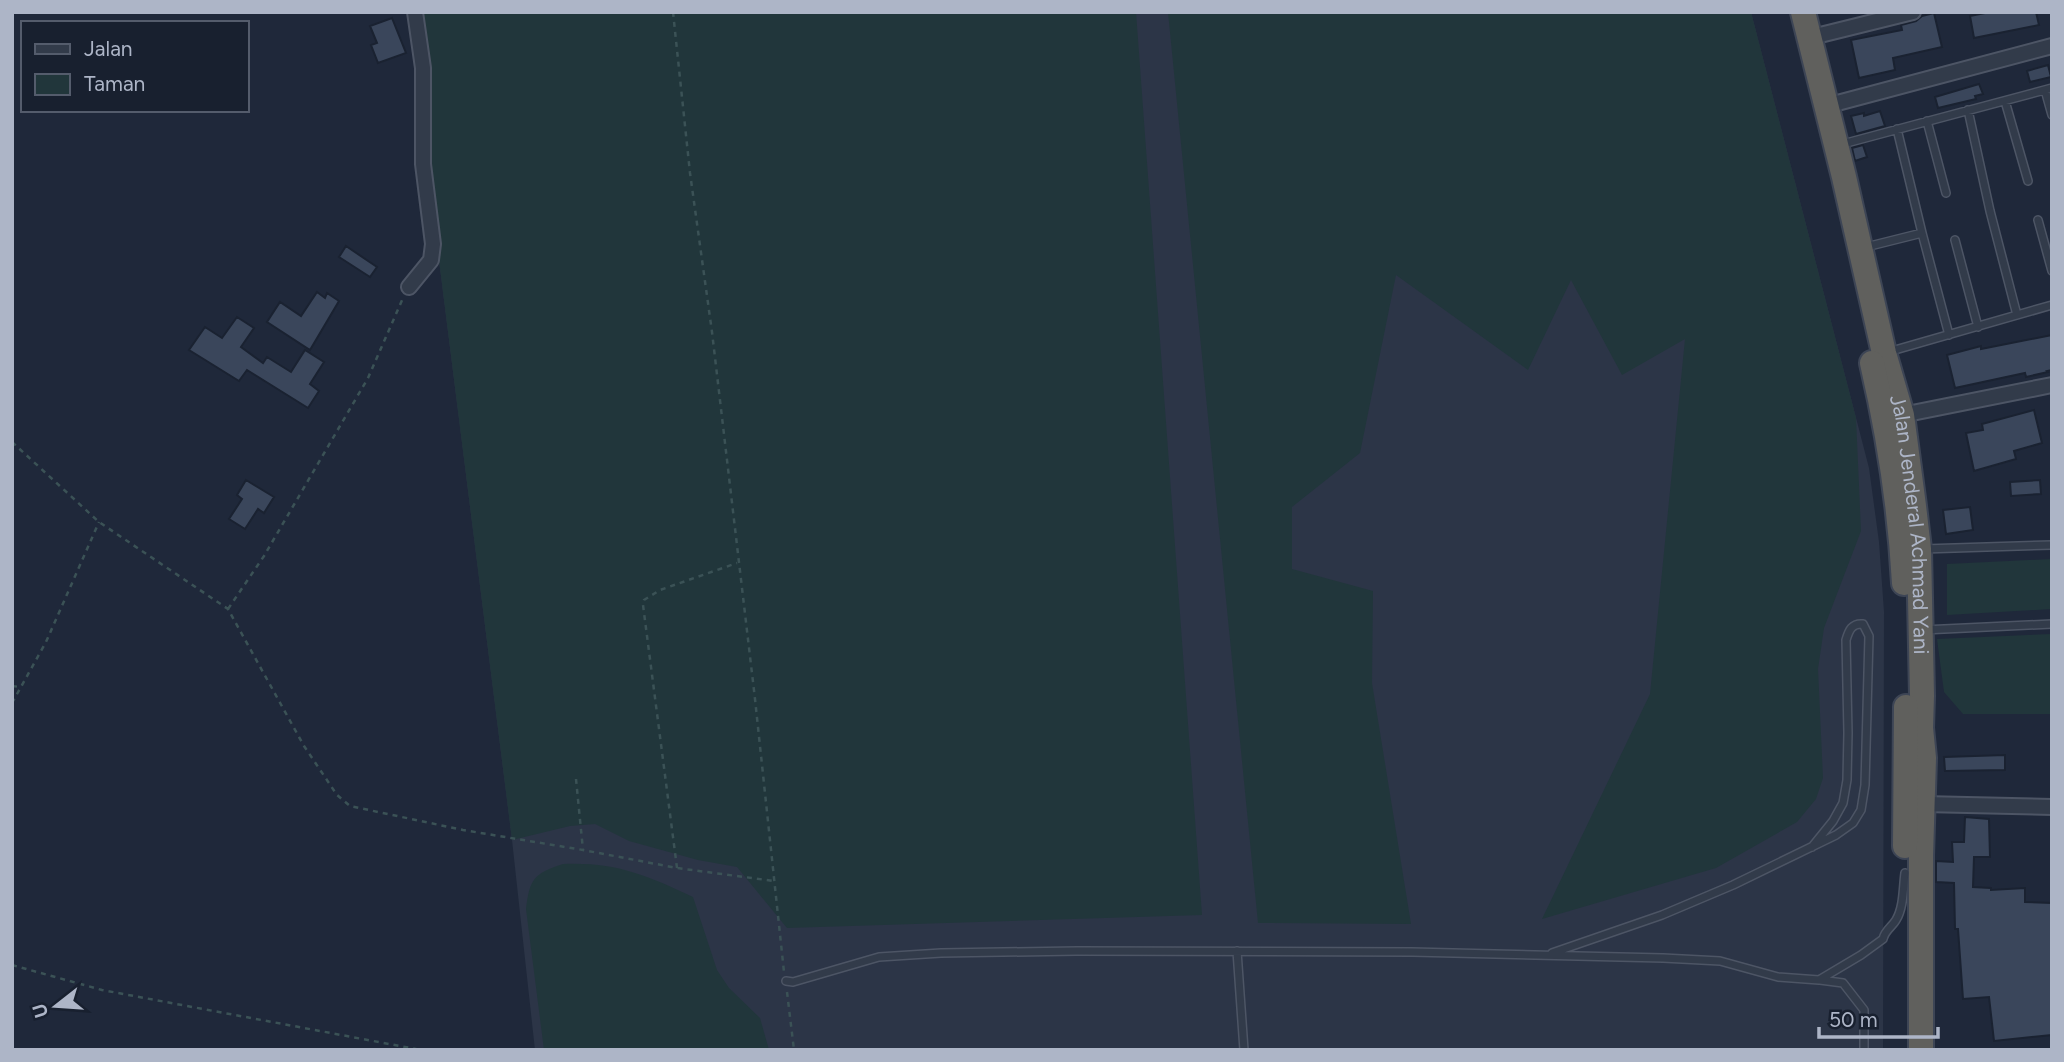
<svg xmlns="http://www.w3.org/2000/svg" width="2064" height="1062" font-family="Figtree,sans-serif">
<rect width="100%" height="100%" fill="#1f283a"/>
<path fill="#2c3547" d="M412,12H1751L1869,468L1879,542L1884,612L1883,1050H535L512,840L430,189Z"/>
<path fill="#21363b" d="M412,12H1136L1202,915L787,928L737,867L698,860L629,841L595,824L570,826L512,840L430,189Z
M1168,12H1751L1856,418L1861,531L1824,628L1818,669L1823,778L1816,799L1797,822L1716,868L1542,919L1650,694L1685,339L1622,375L1571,280L1528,370L1396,275L1360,453L1292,507V569L1373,591L1372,683L1411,924L1258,923Z
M2052,559V609L1947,615V564Z
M2052,634V714H1963L1944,692L1937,639Z
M563,864C616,862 646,875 693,897L717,970L729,988L760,1018L769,1050H544L526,909C530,879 533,874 563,864Z"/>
<path fill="#3a465b" stroke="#1a2231" stroke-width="2" d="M1990,12H2036L2039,25L1974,38L1970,16Z
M1934,13L1942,47L1893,58L1895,70L1859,78L1851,40L1902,30L1901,25L1916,21L1922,16Z
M392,18L406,53L378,63L371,45L377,43L370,26Z
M2048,65L2051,77L2030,82L2027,71Z
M1979,84L1983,94L1975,96L1976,99L1938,108L1935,97Z
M1880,111L1885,126L1856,134L1851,116L1864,113V116Z
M1863,145L1867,157L1855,161L1852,148Z
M346,246L377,267L370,277L339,257Z
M317,292L325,298L327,293L339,301L310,350L267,322L280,302L301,316Z
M237,317L254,328L241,347L263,363L267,357L291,372L305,350L324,362L310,384L319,391L308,408L247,370L239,381L189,350L205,327L222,338Z
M2052,335V370L2047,371L2048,372L2026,377L2025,373L1955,388L1947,355L1981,346V349Z
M2034,410L2042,443L2014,451L2016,459L1974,471L1966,433L1983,430L1982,424Z
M246,480L274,497L264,513L258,509L245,529L229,519L242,499L237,495Z
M2040,480L2041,494L2011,496L2010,482Z
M1970,507L1973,530L1946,534L1943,510Z
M2005,755V770L1945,771L1944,757Z
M1965,817L1989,819L1990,857H1974L1973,887L1991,888V890L2025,888V902L2052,903V1035L1994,1041L1989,997L1963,999L1958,929H1955L1954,883L1936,882V861L1953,862L1952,842H1964Z"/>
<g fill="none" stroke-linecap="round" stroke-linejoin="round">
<g stroke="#4d5565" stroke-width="10">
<path id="service" d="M2045,90L2052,115
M2005,101L2028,181
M1968,110L1990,211L2017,315
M1927,121L1946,193
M1897,129L1922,233
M1839,145L2052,88
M2038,220L2052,271
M1955,240L1978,327
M1866,247L1922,233L1949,335
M1888,352L2052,305
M1923,549L2052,545
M1923,630L2052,624
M1237,951L1244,1050
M1552,953L1662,915L1733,885L1836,835L1853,823L1861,810L1865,785L1869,636L1863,624C1852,623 1849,630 1846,640L1848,733L1847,780L1843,803L1833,821L1812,847
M1820,980L1843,983L1864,1010V1050
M786,981L793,982L879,957L941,953L1077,951L1412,952L1663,958L1720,961L1778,977L1819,980L1861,955L1883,939C1885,930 1892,927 1896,920C1904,907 1903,887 1905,873"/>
</g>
<g stroke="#4d5565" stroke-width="18">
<path id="minor" d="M1808,38L1913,12
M1826,106L2052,46
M409,287L431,260L433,244L423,164V68L415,12
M1902,415L2052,385
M1923,804L2052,807"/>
</g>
<g stroke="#3d4555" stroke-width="28">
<g id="trunk">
<path id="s1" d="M1803,12L1844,177L1884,353L1902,415L1914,506L1919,549L1922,696L1921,728L1924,758L1921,856V1050"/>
<path d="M1872,363C1889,436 1900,509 1904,583"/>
<path d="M1905,846L1906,707"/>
</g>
</g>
<path stroke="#3b5256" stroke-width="2.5" stroke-dasharray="5 5" stroke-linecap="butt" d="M673,12L690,173L712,332L755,699L784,972
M12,442L99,522L228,609L304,746L337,795L350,806L463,830L583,850L677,868L774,881
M228,609L264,556L368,378L403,298
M12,686L20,687
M12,703L46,642L99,522
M576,779L583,850
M677,868L643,605L644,600L660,590L737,563
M12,965L102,990L421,1050
M787,992L794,1050"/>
<use href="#service" stroke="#323b4a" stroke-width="7"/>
<use href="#minor" stroke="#323b4a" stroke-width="14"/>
<use href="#trunk" stroke="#60605d" stroke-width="24"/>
</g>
<g text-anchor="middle" stroke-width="5" stroke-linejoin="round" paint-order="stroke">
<g font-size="21" fill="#adb5c7" stroke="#18202f">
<text dy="7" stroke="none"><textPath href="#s1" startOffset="525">Jalan Jenderal Achmad Yani</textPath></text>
</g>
</g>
<rect width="2064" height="1062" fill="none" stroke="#adb5c7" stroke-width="28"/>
<rect x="21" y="21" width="228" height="91" fill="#18202f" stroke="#545c6c" stroke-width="2"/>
<rect x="35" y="44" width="35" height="10" fill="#323b4a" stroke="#545c6c" stroke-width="2"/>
<text x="84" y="56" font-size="21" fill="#adb5c7">Jalan</text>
<rect x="35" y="74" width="35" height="21" fill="#21363b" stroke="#545c6c" stroke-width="2"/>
<text x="84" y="91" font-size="21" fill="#adb5c7">Taman</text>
<g transform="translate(56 1006) rotate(253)" stroke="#18202f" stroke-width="5" paint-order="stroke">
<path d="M0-5L12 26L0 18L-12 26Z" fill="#adb5c7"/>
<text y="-10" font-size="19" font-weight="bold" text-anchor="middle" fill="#adb5c7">U</text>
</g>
<path d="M1819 1027v10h119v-10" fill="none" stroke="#adb5c7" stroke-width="3.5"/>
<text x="1829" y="1027" font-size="21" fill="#adb5c7" stroke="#18202f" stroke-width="5" paint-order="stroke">50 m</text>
</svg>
